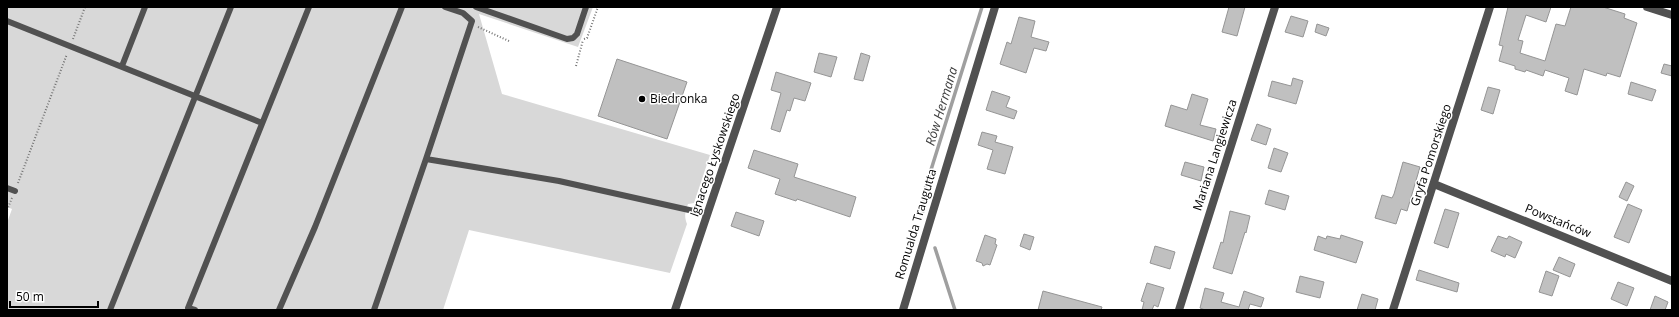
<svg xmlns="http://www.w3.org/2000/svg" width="1679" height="317" font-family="'Open Sans',sans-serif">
<rect width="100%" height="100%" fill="#fff"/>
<path fill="#d8d8d8" d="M7,7H593L578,47L479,14L502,94L710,155L694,203L688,204C685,212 684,216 687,224L670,273L469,230L443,310H7V223L12,209L7,207Z"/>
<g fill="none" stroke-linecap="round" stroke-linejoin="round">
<path stroke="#9f9f9f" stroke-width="3.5" d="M923,211L925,189L982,7
M935,248L955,310"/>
</g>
<path fill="#c0c0c0" stroke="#959595" d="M1229,7H1245L1237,36L1222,32Z
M1508,7H1551L1546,22L1526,15L1518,40L1523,41L1520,53L1545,61L1556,24L1565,26L1571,7H1603L1625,14L1624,18L1637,23L1620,77L1607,73L1606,76L1584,69L1577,95L1565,91L1569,78L1545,70L1543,76L1526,70L1525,72L1515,69V66L1499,61L1503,46L1499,45Z
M1291,16L1308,21L1303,37L1285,32Z
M1019,17L1035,21L1031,37L1049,42L1046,51L1034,48L1026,73L1000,64L1007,42L1011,44Z
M1317,24L1329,28L1326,36L1315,32Z
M819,53L837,57L831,77L814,72Z
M861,53L870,56L863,81L854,79Z
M617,59L687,82L667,139L598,116Z
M1664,64L1672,66V76L1661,73Z
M776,72L811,83L805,101L794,98L790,111L787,110L780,132L771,129L781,93L771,90Z
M1293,78L1303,81L1296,104L1268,96L1272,81L1291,86Z
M1631,82L1656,90L1652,101L1628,94Z
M1488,87L1500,90L1493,114L1481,110Z
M992,91L1010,97L1006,107L1017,111L1014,119L986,110Z
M1192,94L1208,99L1200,125L1216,129L1213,141L1165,126L1171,105L1187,110Z
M1257,124L1271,129L1266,145L1251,140Z
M982,132L997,136L995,142L1013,147L1005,174L987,169L993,150L978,145Z
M1274,148L1288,153L1281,172L1268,168Z
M754,150L798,164L794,177L856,197L850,217L797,199L796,201L775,194L780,179L748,168Z
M1185,162L1204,167L1201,181L1181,175Z
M1403,162L1420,167L1407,211L1401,209L1396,224L1375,218L1382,195L1392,198L1394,194Z
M1626,182L1634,186L1627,201L1619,197Z
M1269,190L1289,196L1285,210L1265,204Z
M1628,204L1642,210L1629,243L1614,237Z
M1445,209L1459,213L1448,248L1434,243Z
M1230,211L1250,216L1246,233L1245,232L1232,274L1213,268L1221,242L1223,243Z
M736,212L764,221L759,236L731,226Z
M1024,234L1034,237L1030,250L1020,246Z
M985,235L996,239L995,244L997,245L990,265L987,264L983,266L982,263L976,261Z
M1341,235L1363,242L1356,263L1314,250L1318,236L1326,239L1327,236L1340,239Z
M1498,236L1507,239L1509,236L1522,242L1515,258L1506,254L1505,257L1491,251Z
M1155,246L1175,252L1170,269L1150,263Z
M1559,257L1575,264L1570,277L1553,270Z
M1419,270L1459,283L1457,292L1416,280Z
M1546,271L1559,276L1552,296L1539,292Z
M1300,276L1324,282L1320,298L1296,292Z
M1618,282L1634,288L1627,306L1611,299Z
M1147,283L1164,288L1158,307L1154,305L1152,310H1142L1144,302L1141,301Z
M1205,288L1224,293L1221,302L1239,307L1244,291L1264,298L1261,307L1250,304L1248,310H1205L1200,308Z
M1043,291L1102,307L1101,310H1038Z
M1362,294L1378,299L1375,310H1357Z
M1655,296L1668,302L1665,310H1650Z"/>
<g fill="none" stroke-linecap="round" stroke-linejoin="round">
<path stroke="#737373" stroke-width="2" stroke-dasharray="1 2" stroke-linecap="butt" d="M478,27L509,41
M73,39L85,7
M584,39L587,38L598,7
M576,66L583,40
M18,183L67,54
M7,210L12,198"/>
<path stroke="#515151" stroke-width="6" d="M445,7L463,13L472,21L426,159L559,181L707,214
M476,7L567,39L573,38L577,34L586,7
M7,21L262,123
M122,66L145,7
M7,188L15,191
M110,310L231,7
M195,310L188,308L309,7
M279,310L315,227L402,7
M374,310L426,159"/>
<path stroke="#515151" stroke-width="8" d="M1647,7L1672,15
M1434,184L1672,281
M903,310L995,7
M1179,310L1275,7
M1393,310L1490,7"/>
<path stroke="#515151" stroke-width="8" d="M675,310L777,7"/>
</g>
<circle fill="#000" stroke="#fff" stroke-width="1.5" cx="642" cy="99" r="4"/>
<g text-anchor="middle" stroke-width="3" stroke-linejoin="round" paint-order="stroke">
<g font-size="12" fill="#000" stroke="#fff" text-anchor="start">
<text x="650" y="103">Biedronka</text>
</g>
<g font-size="12" fill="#000" stroke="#fff">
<text transform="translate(715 155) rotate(-71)" y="4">Ignacego Łyskowskiego</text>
<text transform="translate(1215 155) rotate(-72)" y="4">Mariana Langiewicza</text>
<text transform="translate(1431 155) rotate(-72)" y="4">Gryfa Pomorskiego</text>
<text transform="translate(1558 221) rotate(22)" y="4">Powstańców</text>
<text transform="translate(916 224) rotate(-73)" y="4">Romualda Traugutta</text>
</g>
<g font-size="13" font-style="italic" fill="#404040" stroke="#fff">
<text transform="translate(941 106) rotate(-73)" y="5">Rów Hermana</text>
</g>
</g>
<rect width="1679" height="317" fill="none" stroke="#000000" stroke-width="16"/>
<path d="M10 301v6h88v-6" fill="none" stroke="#000000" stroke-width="2"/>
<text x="16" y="301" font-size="12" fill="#000000" stroke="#ffffff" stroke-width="3" paint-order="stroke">50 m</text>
</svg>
